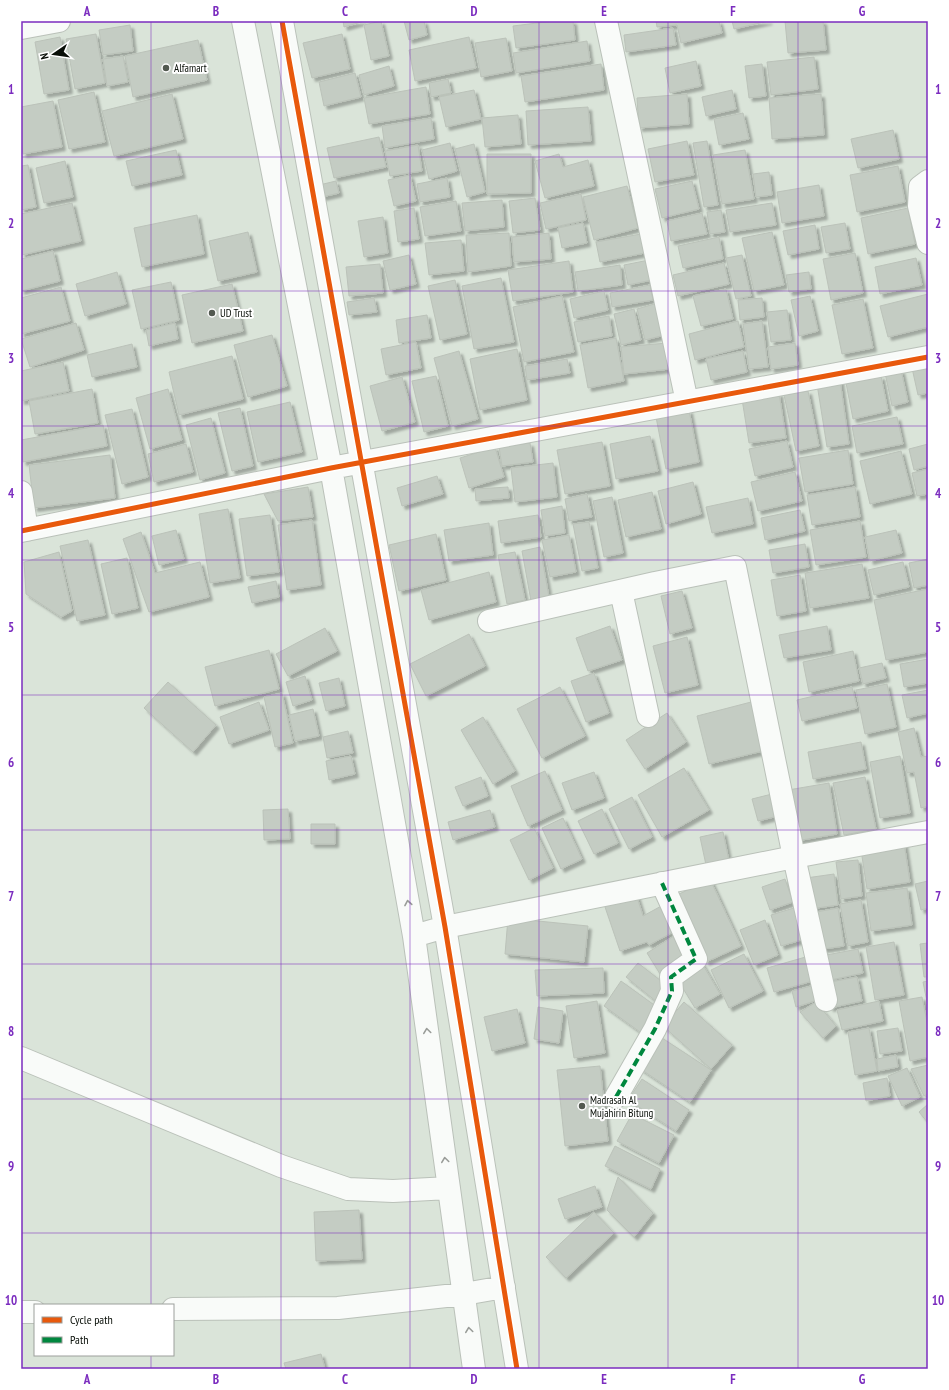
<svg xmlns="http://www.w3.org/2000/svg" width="949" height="1390" font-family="'PT Sans Narrow',sans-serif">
<defs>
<filter id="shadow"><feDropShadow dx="3.5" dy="3.5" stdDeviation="1" flood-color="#0004"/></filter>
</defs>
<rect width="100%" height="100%" fill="#dae4d9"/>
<path fill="#c4ccc3" stroke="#bbc2b9" filter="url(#shadow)" d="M343,21H365L344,27Z
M381,21L389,56L371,60L364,25Z
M404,21H424L427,35L409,40Z
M553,21H573L575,40L516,48L513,26Z
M656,21H719L722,33L681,43L677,25L657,27Z
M732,21H769L734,29Z
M785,21H823L826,50L788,53Z
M130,25L133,51L103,55L99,30Z
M673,28L676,45L626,52L624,35Z
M96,34L105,83L75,89L66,39Z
M342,34L350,69L312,78L303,43Z
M60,37L69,90L44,94L35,42Z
M469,37L476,68L415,81L409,50Z
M506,38L512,71L481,77L475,43Z
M198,40L207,80L133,97L125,56Z
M587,41L590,61L516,73L513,53Z
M123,56L128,82L107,86L103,59Z
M814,57L818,89L771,95L767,62Z
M696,61L701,86L670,93L665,68Z
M601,64L604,90L525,102L521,76Z
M762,64L766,96L749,98L745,66Z
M389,66L394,86L364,95L359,75Z
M355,73L361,97L324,106L319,82Z
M448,79L451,93L431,97L429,83Z
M426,87L430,114L369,124L364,98Z
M474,90L481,119L446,127L439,97Z
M732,90L736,109L706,116L702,97Z
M94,92L105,142L69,149L58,100Z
M172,94L183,139L114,156L102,111Z
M687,94L689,124L639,128L637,98Z
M821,94L824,135L772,139L769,98Z
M53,101L62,147L23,154L21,141V107Z
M588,107L591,141L528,145L526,111Z
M743,113L749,139L719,145L714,119Z
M518,115L521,144L485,147L482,118Z
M431,118L434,139L385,148L382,126Z
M893,130L899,159L858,168L851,139Z
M379,137L386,167L334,178L327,148Z
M687,141L694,175L655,182L648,149Z
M707,141L718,205L704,207L693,143Z
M450,143L457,171L429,179L422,150Z
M474,144L485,192L467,197L455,149Z
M418,145L422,171L390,176L385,151Z
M176,150L182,175L132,186L126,161Z
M745,150L754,199L722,204L713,155Z
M487,154H531V193L487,194Z
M559,154L563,167L588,160L594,186L545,198L535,161Z
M65,161L73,197L44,203L36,168Z
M28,165L36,207L21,210V166Z
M898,166L905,202L857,212L850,175Z
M769,172L772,195L756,197L753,174Z
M410,175L416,201L394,206L388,180Z
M447,178L450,197L420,202L417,184Z
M336,181L339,193L318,198L315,186Z
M692,181L699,209L662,218L655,189Z
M819,185L824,216L782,223L777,192Z
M627,186L638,228L594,240L583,197Z
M581,194L586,220L546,229L540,203Z
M535,198L540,230L513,233L509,201Z
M502,200L504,227L465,231L462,203Z
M456,201L461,231L425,236L420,207Z
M72,203L81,241L22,255L21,214Z
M772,203L776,225L730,232L726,210Z
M414,208L419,239L398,242L394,211Z
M908,208L915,244L868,254L861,218Z
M721,210L725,232L710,234L707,212Z
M702,213L707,234L671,241L667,221Z
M197,215L204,254L142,267L134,228Z
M383,217L388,253L364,257L358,221Z
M583,223L587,243L562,248L558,228Z
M845,223L850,249L826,253L821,227Z
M815,225L819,249L788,255L783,231Z
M248,232L257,272L218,281L209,241Z
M772,232L784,285L754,291L742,238Z
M509,233L511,266L468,272L466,235Z
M549,233L551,259L514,262L512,237Z
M641,234L645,253L600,262L596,242Z
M719,237L723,259L683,268L678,246Z
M461,240L464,271L429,275L425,243Z
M53,251L60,281L21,291V259Z
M855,253L863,293L831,300L823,259Z
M409,255L416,284L390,290L383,261Z
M742,255L751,296L736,299L726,258Z
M916,258L922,285L880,294L875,267Z
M649,260L652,280L628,285L624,265Z
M569,261L573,292L513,301L508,270Z
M724,263L729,284L678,296L673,275Z
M380,264L383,293L349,296L346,267Z
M620,265L622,285L578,291L575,272Z
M117,272L126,304L85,316L76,284Z
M809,272L811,289L789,292L786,275Z
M501,278L514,342L474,349L462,286Z
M455,280L467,334L440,340L428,286Z
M171,282L179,320L141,329L132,290Z
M232,284L243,331L192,343L182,295Z
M650,285L653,300L612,307L610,293Z
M61,287L70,321L21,334V298Z
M726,289L733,319L701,326L693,296Z
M604,291L608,310L574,318L570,299Z
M928,294V327L888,337L880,306Z
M562,296L574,352L524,362L513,307Z
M810,296L818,331L799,336L791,300Z
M374,298L377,312L349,315L347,302Z
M762,298L764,317L740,320L738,300Z
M863,299L873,348L842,354L832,305Z
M661,302L669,334L645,340L637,309Z
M634,309L641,340L621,345L614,314Z
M787,310L791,340L771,342L767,312Z
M427,315L431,338L399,343L396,320Z
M609,316L612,336L578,342L574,322Z
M738,321L744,347L695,360L689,334Z
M762,321L768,367L749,369L743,324Z
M76,323L84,350L30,367L21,339Z
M175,323L178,339L149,346L146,330Z
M272,335L287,386L248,397L234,345Z
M616,338L624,381L588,388L580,345Z
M416,342L421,368L386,375L381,349Z
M667,343L670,369L624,374L621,347Z
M795,343L798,365L771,369L768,347Z
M132,344L137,367L92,377L87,355Z
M517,349L527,400L480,410L470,359Z
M459,351L478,419L452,426L434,358Z
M743,351L747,372L711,380L706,359Z
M232,356L243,399L179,415L169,372Z
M567,359L570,373L527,380L525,366Z
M63,362L69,391L21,401V371Z
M928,364V393L918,395L912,368Z
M901,370L908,402L892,406L885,373Z
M436,376L448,426L424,432L412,381Z
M881,376L888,411L853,419L846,383Z
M402,377L415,422L382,431L370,386Z
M840,380L849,444L827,447L817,384Z
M92,389L98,423L35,434L29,401Z
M168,389L182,440L150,449L136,398Z
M808,391L819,446L796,451L784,395Z
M779,393L786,438L749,443L742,399Z
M290,402L302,452L258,462L247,412Z
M240,408L253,466L232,471L218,413Z
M132,409L148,477L122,484L105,415Z
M689,410L699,462L666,469L656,417Z
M897,417L903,444L857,453L852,426Z
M211,418L225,473L200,480L186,425Z
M103,425L107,446L23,462L21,450V440Z
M650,436L658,471L616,479L610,444Z
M787,441L793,467L755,476L749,449Z
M602,442L610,486L565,494L557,450Z
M530,443L533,462L502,466L499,447Z
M186,444L193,472L154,482L148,454Z
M928,444V466L914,470L909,449Z
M495,447L504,477L469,488L460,458Z
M848,450L853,484L805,492L799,458Z
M901,451L912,494L870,504L860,461Z
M110,455L115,498L34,508L29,465Z
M553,463L557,497L515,502L511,468Z
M928,469V494L917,496L912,473Z
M795,472L802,501L758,511L751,482Z
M437,476L443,494L402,506L397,488Z
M693,482L701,514L666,524L658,491Z
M308,487L313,517L278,521L264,494Z
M508,487L509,498L476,501L475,489Z
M855,487L860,517L812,525L807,495Z
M652,492L661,529L626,537L618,500Z
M587,494L592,517L569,521L565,499Z
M612,497L623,553L604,557L593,501Z
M748,498L753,524L712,533L706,507Z
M562,506L565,533L545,536L541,510Z
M228,509L240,578L210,583L199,514Z
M800,510L805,531L765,540L761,518Z
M270,515L279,572L247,576L239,519Z
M538,515L541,537L501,543L498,521Z
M312,520L321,585L287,590L278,525Z
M860,521L866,557L816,565L810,530Z
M589,522L598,568L582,571L573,524Z
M489,523L493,555L449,561L444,530Z
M176,530L184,559L159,565L152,536Z
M896,530L902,553L870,561L865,537Z
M141,532L155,573L200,562L209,597L149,612L123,539Z
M436,534L446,580L399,591L389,545Z
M569,535L576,572L550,577L542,540Z
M88,540L105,615L77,621L60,546Z
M805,544L809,567L773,573L769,550Z
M540,547L549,597L531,601L522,551Z
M59,552L72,611L61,617L26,594L24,562Z
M515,552L525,600L507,604L498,555Z
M127,558L138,608L112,614L101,564Z
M928,559V585L914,588L909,563Z
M903,562L909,587L874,595L868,570Z
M862,564L869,598L810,608L805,573Z
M489,572L496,602L429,620L421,590Z
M800,575L806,611L777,616L771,580Z
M276,581L279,597L252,603L248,587Z
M928,589V652L886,660L874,600Z
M682,591L692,628L670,634L661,596Z
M610,626L622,660L588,671L576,638Z
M827,626L831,650L784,658L779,635Z
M325,628L337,651L288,676L276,654Z
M469,634L485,666L426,696L410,664Z
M687,637L698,685L665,693L653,646Z
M269,650L279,689L215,706L205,667Z
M853,651L859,681L809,692L803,662Z
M928,659V683L904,687L900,664Z
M882,663L886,678L863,684L859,668Z
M594,673L609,713L586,722L571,681Z
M305,676L312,700L293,706L286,682Z
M339,678L345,706L326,711L319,683Z
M168,682L216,725L193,752L144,708Z
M887,684L896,727L865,734L856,690Z
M560,687L585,736L542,758L517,709Z
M852,687L857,708L802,721L797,700Z
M928,690V713L907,718L902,695Z
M282,693L293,743L275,747L264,697Z
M755,701L767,750L709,764L697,716Z
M259,702L269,730L229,744L220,717Z
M313,709L319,736L295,741L289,715Z
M667,713L686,742L645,769L626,740Z
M483,717L515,771L493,784L461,730Z
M914,728L921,757L928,756V806L921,808L914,772L907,773L898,732Z
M348,731L353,753L327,758L323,737Z
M861,742L866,769L813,779L808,752Z
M351,756L355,774L329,780L326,761Z
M900,756L910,813L880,818L870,762Z
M684,768L709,810L662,837L638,795Z
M545,771L562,810L528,826L511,786Z
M594,772L604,798L572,810L562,783Z
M481,777L488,796L463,806L455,787Z
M865,777L876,829L844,835L833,783Z
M829,783L837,834L796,841L788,790Z
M772,794L778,816L758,821L752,799Z
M632,797L652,837L629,849L609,809Z
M288,809L290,839L264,840L263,810Z
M602,809L618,843L594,854L578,821Z
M490,810L495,827L453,840L448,822Z
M563,818L582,859L561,869L542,828Z
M311,824H335V844H311Z
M534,828L553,868L529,880L510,840Z
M723,832L729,861L706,865L700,837Z
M904,843L910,882L867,889L861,850Z
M858,860L862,896L841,899L836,862Z
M834,874L838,905L810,909L806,878Z
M710,879L741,946L706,962L675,896Z
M785,879L793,902L770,910L762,887Z
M928,881V908L921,910L915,884Z
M907,888L912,925L871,931L866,893Z
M636,894L643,916L665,904L679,929L649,945L647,942L620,951L604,904Z
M861,900L868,942L848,946L840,904Z
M797,907L808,938L781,946L771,915Z
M838,908L844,946L817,950L811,913Z
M508,918L588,926L584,962L505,954Z
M765,920L778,955L754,965L740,930Z
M677,934L690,955L660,974L647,953Z
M894,942L904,995L875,1000L866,947Z
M928,943V977H924L920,944Z
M858,949L863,973L826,981L821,956Z
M744,954L763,991L729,1008L711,970Z
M809,956L816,980L774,992L767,968Z
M700,960L720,994L695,1008L676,977Z
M638,963L669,987L657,1002L626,977Z
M603,968L604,993L537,996L535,970Z
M857,977L862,1001L830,1008L825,983Z
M621,981L657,1007L640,1032L604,1006Z
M928,981V1007L923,982Z
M815,985L818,1000L796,1007L792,991Z
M922,997L928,1028V1057L910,1061L899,1001Z
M597,1001L605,1053L574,1058L566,1006Z
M879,1001L883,1021L842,1030L837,1010Z
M684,1002L732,1045L711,1069L663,1026Z
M816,1002L836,1026L823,1038L800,1012Z
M538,1007L563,1011L559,1043L534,1039Z
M517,1009L525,1043L492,1051L484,1017Z
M869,1028L877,1071L855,1075L848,1032Z
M898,1028L902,1051L880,1054L877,1031Z
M659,1036L711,1070L690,1102L639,1068Z
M896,1055L898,1067L878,1071L877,1059Z
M928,1065V1094L924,1096L911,1069Z
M600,1066L608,1141L565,1146L557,1070Z
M907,1068L920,1097L902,1106L888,1076Z
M887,1078L890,1096L866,1101L863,1083Z
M642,1079L689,1110L676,1131L628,1100Z
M928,1104V1123L919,1112Z
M632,1114L674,1135L659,1163L617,1141Z
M615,1146L660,1169L651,1189L605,1166Z
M618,1177L653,1213L634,1237L607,1210Z
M595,1186L602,1207L565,1219L558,1199Z
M359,1210L362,1259L316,1261L314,1212Z
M594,1212L614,1233L566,1278L546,1257Z
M321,1354L325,1369H286L284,1363Z"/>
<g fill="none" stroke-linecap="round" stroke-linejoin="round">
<g stroke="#bac1b9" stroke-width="24">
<path id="minor" d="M243,21L331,468L414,936L474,1369
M282,21L445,927L517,1369
M606,21L687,402
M21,28L59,21
M928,181L920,187L919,206L928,243
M21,492L27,530
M21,531L331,468L928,357
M621,591L648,716
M489,621L655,583L735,567L794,857L826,1000
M414,936L445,927L794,857L928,832
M21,1058L281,1166L348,1189L393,1191L449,1188
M616,1097L655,1029L672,991L671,977L696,959L662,883
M173,1309L338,1308L464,1294L504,1287
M21,1312H35"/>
</g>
<use href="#minor" stroke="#f9fbf9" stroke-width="22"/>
<path stroke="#00873e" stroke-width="4" stroke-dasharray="8 4" stroke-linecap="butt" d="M616,1097L655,1029L672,991L671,977L696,959L662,883"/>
<g stroke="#fff" stroke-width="8">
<path id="cycleway" d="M282,21L445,927L517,1369
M21,531L331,468L928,357"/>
</g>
<use href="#cycleway" stroke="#e8590c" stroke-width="5"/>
</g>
<defs><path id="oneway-chevron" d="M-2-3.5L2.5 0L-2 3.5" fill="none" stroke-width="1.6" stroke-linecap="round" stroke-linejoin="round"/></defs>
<g stroke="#999c98">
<use href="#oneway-chevron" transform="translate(408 903) rotate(-100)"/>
<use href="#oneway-chevron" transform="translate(427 1031) rotate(-98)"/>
<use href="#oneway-chevron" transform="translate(445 1160) rotate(-98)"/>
<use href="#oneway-chevron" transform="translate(469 1330) rotate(-98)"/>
</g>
<path fill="none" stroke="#7b2cbf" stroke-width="1" stroke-opacity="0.55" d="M151,21V1305M281,21V1369M410,21V1369M539,21V1369M668,21V1369M798,21V1369M21,157H928M21,291H928M21,426H928M21,560H928M21,695H928M21,830H928M21,964H928M21,1099H928M21,1233H928M151,1355V1369"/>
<g fill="#525950" stroke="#fff" stroke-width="1.5">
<circle cx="166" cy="68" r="4"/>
<circle cx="212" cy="313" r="4"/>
<circle cx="582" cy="1106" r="4"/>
</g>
<g text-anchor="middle" stroke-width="4" stroke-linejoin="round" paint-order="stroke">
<g font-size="11" fill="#080e07" stroke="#fff" text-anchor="start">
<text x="174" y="72">Alfamart</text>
<text x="220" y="317">UD Trust</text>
<text x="590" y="1104">Madrasah Al<tspan x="590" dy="13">Mujahirin Bitung</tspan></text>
</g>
</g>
<rect width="949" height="1390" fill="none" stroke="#ffffff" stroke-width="44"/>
<rect x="34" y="1304" width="140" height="52" fill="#ffffff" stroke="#9c9f9c"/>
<rect x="42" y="1317" width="20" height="6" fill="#e8590c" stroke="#9c9f9c"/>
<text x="70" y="1324" font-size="12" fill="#080e07">Cycle path</text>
<rect x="42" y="1337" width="20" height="6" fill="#00873e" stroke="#9c9f9c"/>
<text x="70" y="1344" font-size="12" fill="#080e07">Path</text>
<g transform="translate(54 54) rotate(257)" stroke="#ffffff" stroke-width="3" paint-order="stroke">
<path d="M0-3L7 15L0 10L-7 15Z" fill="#080e07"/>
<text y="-6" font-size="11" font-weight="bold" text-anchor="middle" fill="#080e07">N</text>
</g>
<rect x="22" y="22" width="905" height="1346" fill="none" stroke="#7b2cbf" stroke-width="1.5"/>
<g font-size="13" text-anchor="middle" font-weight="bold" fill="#7b2cbf">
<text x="87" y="16">A</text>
<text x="216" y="16">B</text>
<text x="345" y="16">C</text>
<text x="474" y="16">D</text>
<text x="604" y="16">E</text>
<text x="733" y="16">F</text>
<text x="862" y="16">G</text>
<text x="11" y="94">1</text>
<text x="938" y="94">1</text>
<text x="11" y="228">2</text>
<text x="938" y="228">2</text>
<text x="11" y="363">3</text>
<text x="938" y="363">3</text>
<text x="11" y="498">4</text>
<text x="938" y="498">4</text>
<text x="11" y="632">5</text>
<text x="938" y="632">5</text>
<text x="11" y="767">6</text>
<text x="938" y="767">6</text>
<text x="11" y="901">7</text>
<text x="938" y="901">7</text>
<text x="11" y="1036">8</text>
<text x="938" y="1036">8</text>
<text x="11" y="1171">9</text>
<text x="938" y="1171">9</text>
<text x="11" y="1305">10</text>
<text x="938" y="1305">10</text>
<text x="87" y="1384">A</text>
<text x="216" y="1384">B</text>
<text x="345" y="1384">C</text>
<text x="474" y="1384">D</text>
<text x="604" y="1384">E</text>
<text x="733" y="1384">F</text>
<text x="862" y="1384">G</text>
</g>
</svg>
